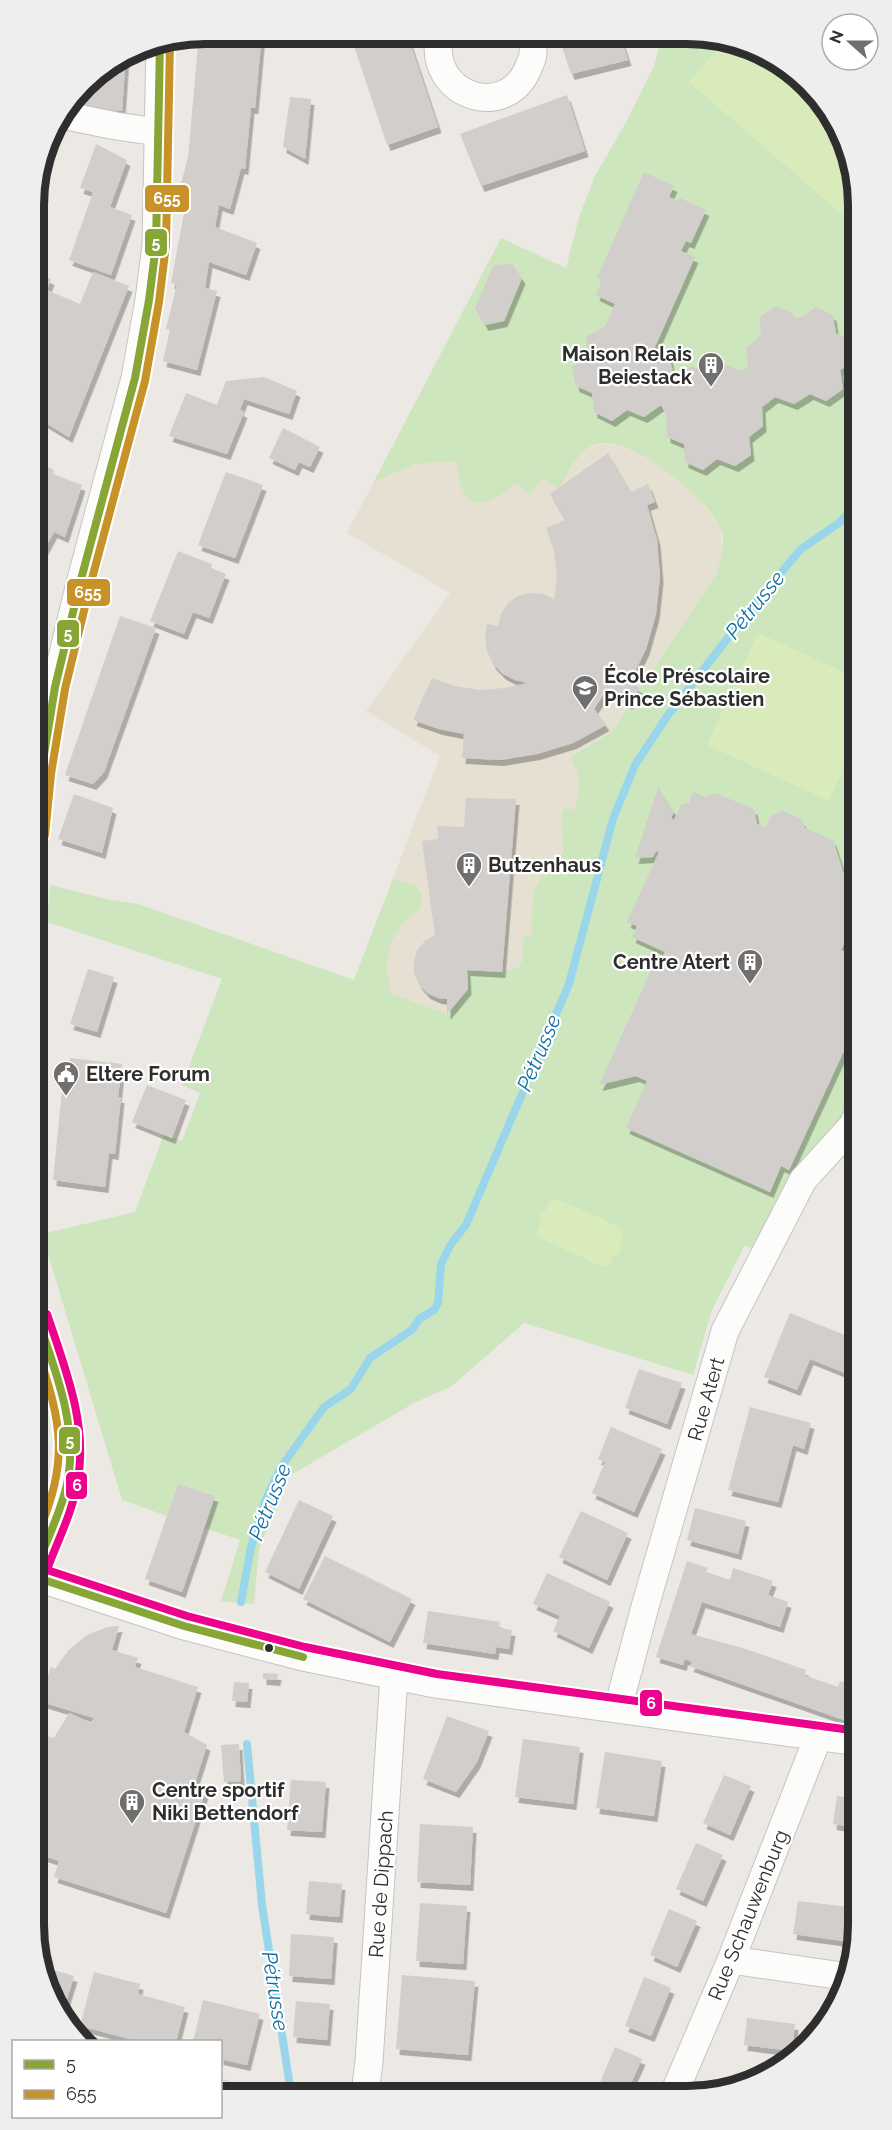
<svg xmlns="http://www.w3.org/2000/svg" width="892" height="2130" font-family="Raleway,sans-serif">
<defs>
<filter id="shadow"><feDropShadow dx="3.5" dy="6" stdDeviation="0" flood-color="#0004"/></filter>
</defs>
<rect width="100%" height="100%" fill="#ece8e4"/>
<path fill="#e6e0d3" d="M449,338L559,488L582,451L598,444L616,445L636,452L667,471L696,496L720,526L723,552L716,574L612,732L569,756L577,769L580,789L575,810L561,815L563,852L542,875L533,893L531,936H524L522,961L518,967L502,972L467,970L468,989L447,1014L354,980L440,756L366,711L450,593L347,533Z"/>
<path fill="#cee6be" d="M662,36H721L801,76L853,160L856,1118L764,1254L745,1245L712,1310L693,1375L524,1323L452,1386L414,1403L289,1476L259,1549L254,1604L221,1601L240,1540L204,1528L215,1496L178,1484L167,1516L122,1500L42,1234L135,1212L164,1134L182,1141L200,1093L182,1085L222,979L47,922L50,885L106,899L138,904L354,980L393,879L417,886L422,896L421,908L404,921L391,942L386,967L391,989L390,993L447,1014L468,989L467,970L502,972L518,967L522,961L524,936H531L533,893L542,875L563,852L561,815L565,807L575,810C580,787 582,776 569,757L612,732L716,574C721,559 727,540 719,525C704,497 631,435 597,444C577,450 569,473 559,489L542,478L530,495L517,483C503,493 477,516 464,493C459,484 458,471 456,461L415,464L374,482L501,238L566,268L579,217L595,176L629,117L654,66Z
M37,1376C44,1412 49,1447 37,1482Z"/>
<path fill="#d9eabb" d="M726,39L801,76L853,160V224L689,82Z
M758,633L855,677V743L829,801L707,745Z
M557,1199L620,1227L623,1234L619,1244L622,1245L618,1255L614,1254L610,1264L603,1267L540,1238L537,1232L542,1221L539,1219L542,1211L545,1212L550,1201Z"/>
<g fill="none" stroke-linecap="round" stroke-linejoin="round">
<path stroke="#99d6ec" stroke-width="8" d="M241,1602L251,1547L265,1501L281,1467L324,1407L351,1389L370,1358L413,1329L419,1319L434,1310L438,1303L441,1264L451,1244L466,1225L569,984L613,819L635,765L668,715L748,612L801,549L839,523L854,507
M247,1744L262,1905L291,2093"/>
</g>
<path fill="#d1cecb" filter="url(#shadow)" d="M205,33H262L255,108H251L245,169L241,168L230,209L219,205L215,227L257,243L246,275L209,262L205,288L217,291L197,370L163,361L170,330L166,329L177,284L171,283L187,197L178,194L188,158L199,34Z
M368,34H407L438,127L387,145L352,40Z
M558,35L620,36L628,60L571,74Z
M126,54L122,111L84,108L70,103L91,76Z
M567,95L585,151L481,186L460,134Z
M290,97L311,99L305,159L283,147Z
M96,144L127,160L110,207L132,215L111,275L69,260L93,192L80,188Z
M644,172L674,186L669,197L678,201L680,198L706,210L691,243L686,241L681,251L695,257L654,349L669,356L674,376L692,366L709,373L723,364L742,371L748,366L746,348L761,335L759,318L776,306L793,313L794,318L801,317L816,307L833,315L836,333L853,341L854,361L840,370L843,389L826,401L810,394L794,404L775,397L762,407L763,426L749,437L751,455L735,466L717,459L703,470L685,462L684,444L667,437L666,414L661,405L644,417L627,410L612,421L594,412L592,393L576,386L572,367L588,355L586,337L605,326L615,304L596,295L602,280L597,278Z
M512,264L522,278L504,321L485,325L475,308L494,265Z
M34,272L51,279L47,290L80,304L93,272L129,286L69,437L34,416V374L43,353L34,350Z
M264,377L297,391L289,414L244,399L240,410L244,412L227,454L169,436L186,393L217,405L226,381Z
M283,428L320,447L310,467L299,462L295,470L269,458Z
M608,453L631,492L648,484L655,502L647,505L657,540L660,577L656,614L646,649L630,682L640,688L629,704L607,689L594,709L606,725L573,743L537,754L500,760L462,758L464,734L439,729L413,720L432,678L455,686L480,690L504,688L528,683L515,680L503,674L493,664L487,651L485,638L487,624L498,626L501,614L508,603L518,596L530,593L543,594L554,599L557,575L554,551L546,528L565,520L550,494Z
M38,462L54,470L53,474L82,485L65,537L54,532L37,563L40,565L35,575L34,511L41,495L34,492V472Z
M226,472L263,485L235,558L198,545Z
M178,551L212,564L211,568L226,574L209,618L193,612L184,634L150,621Z
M120,616L156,628L104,772L93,784L65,775Z
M658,787L674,812L671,818L674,820L681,805L689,803L693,792L705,797L715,793L754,809L757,824L766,827L771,816L783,811L802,820L805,828L833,840L849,890L855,893L854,906L856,916L841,950L856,957V1006L846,1025L854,1029L789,1170L781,1166L770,1192L626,1128L647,1081L636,1076L599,1085L655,962L659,964L665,952L632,937L637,926L627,922L659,852L656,851L653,857L635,858Z
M74,794L113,808L102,853L58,839Z
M466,798L516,799L502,972L467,970L468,989L447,1014V999L438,998L427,993L419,984L414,973V962L417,950L425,941L435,935L422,841L438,839L437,826L464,827Z
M88,969L114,977L97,1032L70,1024Z
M70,1058L122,1064L118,1097H121L115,1154L109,1153L105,1187L53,1180L62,1091L66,1092Z
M147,1085L186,1100L172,1138L132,1122Z
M790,1313L857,1340L853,1350L857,1352V1357L850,1375L810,1359L797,1390L764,1377Z
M639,1369L682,1383L667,1424L625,1408Z
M750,1407L811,1423L804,1449L793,1445L778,1502L728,1490Z
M611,1427L662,1449L634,1512L592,1493L605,1462L598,1459Z
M178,1484L215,1496L182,1592L145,1579Z
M299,1500L333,1516L299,1589L265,1572Z
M695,1508L746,1521L738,1554L687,1540Z
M581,1511L628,1533L607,1580L559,1557Z
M325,1556L412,1599L390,1642L303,1599Z
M687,1561L708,1568L706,1572L730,1580L733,1568L773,1581L768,1595L788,1602L780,1627L702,1602L691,1634L746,1649L806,1670L804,1675L838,1687L840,1681L858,1687V1725L690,1666L692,1662L685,1659L683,1665L656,1657Z
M547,1573L610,1602L589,1648L553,1631L560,1616L533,1604Z
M428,1611L500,1622L499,1628L512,1630L509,1649L496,1647L495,1654L423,1643Z
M119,1626L112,1650L138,1658L135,1667L198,1687L184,1732L207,1745L194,1786L206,1789L166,1913L54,1877L59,1861L38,1854V1733L54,1738L69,1713L91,1723L94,1718L39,1701L51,1667L55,1669L68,1651L87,1635L108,1627Z
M263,1673L278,1674L277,1680L263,1679Z
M234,1682L249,1683L247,1702L232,1701Z
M447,1716L489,1731L477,1762L456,1792L423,1779Z
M523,1739L580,1747L573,1804L515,1797Z
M239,1744L241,1781L224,1782L221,1745Z
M605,1752L662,1761L654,1816L596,1808Z
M724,1775L751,1786L730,1835L703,1823Z
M291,1780L326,1782L322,1832L287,1830Z
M837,1796L858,1799V1828L833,1824Z
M420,1824L473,1827L470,1885L417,1882Z
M696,1843L723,1855L703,1901L676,1889Z
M309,1881L342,1884L339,1917L306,1914Z
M798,1901L848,1907L843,1941L793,1934Z
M420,1903L467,1906L463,1964L416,1961Z
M669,1909L697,1921L677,1967L650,1955Z
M291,1934L334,1937L331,1979L289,1976Z
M40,1966L74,1976L63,2012L39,1970Z
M94,1972L140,1984L138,1994L185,2007L176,2042H141L80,2026Z
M402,1975L475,1981L468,2055L396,2049Z
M644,1977L671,1988L651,2036L625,2026Z
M203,2000L260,2014L247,2065L220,2059V2042H193Z
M296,2001L330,2004L327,2040L293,2037Z
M747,2018L795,2024L792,2051L744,2045Z
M615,2047L642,2059L627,2092H596Z"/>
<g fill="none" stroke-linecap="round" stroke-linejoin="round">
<g stroke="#c5c4c5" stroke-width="29">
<path id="minor" d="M440,34C425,95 507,124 529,66C530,63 533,58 533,53C534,48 532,41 531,35
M62,115L116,126L158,132
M35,834L41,773L55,687L80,583L135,378L149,300L156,245L160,42
M37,1317C53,1367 76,1418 69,1471C65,1503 49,1534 38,1563
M38,1578L184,1626L303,1657L435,1684L858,1742
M618,1708L646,1603L725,1331L803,1180L853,1125L856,1118
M731,1960L849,1977
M675,2091L731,1960L818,1737
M365,2093L369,2062L394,1675
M220,2094H221"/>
</g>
<use href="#minor" stroke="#fcfcfb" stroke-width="27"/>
<g stroke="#fff" stroke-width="12">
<path id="bus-1" d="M35,831L41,773L55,687L80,583L135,378L149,300L156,245L160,42
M37,1317C55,1370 79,1427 67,1484C61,1512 48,1537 38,1563
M38,1578L184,1626L303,1657"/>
</g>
<g stroke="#fff" stroke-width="12">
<path id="bus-2" d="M45,835L51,774L65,689L90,586L145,381L159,302L166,245L170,42
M37,1350C63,1426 69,1460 37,1536"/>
</g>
<g stroke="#fff" stroke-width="12">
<path id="bus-3" d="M47,1314C65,1368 89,1426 77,1484C72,1513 58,1540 48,1567
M41,1568L187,1616L305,1647L437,1674L858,1731"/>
</g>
<use href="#bus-1" stroke="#88a636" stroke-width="8"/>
<use href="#bus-2" stroke="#c79227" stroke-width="8"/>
<use href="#bus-3" stroke="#ed028c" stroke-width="8"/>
</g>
<defs>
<g id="building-pin" transform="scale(1.35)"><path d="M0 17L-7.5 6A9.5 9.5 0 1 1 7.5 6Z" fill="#706f6e" stroke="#fff"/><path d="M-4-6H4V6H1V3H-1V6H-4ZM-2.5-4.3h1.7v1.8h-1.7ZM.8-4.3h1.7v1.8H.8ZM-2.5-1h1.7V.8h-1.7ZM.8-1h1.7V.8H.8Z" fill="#fff"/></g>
<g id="school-pin" transform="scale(1.35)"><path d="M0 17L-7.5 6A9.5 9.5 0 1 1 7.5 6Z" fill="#706f6e" stroke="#fff"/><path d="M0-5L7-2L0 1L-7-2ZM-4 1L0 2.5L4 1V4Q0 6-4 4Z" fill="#fff"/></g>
<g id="civic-pin" transform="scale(1.35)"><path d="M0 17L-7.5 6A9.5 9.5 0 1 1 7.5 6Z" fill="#706f6e" stroke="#fff"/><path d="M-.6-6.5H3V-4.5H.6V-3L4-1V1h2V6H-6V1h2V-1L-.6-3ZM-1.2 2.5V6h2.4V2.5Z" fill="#fff"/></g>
</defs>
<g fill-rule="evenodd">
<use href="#building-pin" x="711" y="365"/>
<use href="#school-pin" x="585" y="688"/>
<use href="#building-pin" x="469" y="865"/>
<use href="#building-pin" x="750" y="962"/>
<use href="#civic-pin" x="66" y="1074"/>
<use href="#building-pin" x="132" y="1802"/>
</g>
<circle fill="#2e2e2e" stroke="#fff" stroke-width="2" cx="269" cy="1648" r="5"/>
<g text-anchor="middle" stroke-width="4.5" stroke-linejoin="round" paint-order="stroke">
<g font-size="20" font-weight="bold" fill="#2e2e2e" stroke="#fff" text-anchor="start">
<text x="692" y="361" text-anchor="end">Maison Relais<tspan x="692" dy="23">Beiestack</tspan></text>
<text x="604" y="683">École Préscolaire<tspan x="604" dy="23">Prince Sébastien</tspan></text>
<text x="488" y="872">Butzenhaus</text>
<text x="730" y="969" text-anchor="end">Centre Atert</text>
<text x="86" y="1081">Eltere Forum</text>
<text x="152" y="1797">Centre sportif<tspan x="152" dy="23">Niki Bettendorf</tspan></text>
</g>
<g font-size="20" fill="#2e2e2e" stroke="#fff">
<text transform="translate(706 1399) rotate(-74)" y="7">Rue Atert</text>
<text transform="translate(381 1884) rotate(-86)" y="7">Rue de Dippach</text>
<text transform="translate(748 1915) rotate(-68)" y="7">Rue Schauwenburg</text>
</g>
<g font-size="21" font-style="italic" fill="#0d6fa3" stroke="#fff">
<text transform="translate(755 605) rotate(-51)" y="7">Pétrusse</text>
<text transform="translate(539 1053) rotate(-67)" y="7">Pétrusse</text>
<text transform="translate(270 1502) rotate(-68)" y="7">Pétrusse</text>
<text transform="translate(275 1991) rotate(81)" y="7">Pétrusse</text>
</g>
</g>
<path d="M0 0H892V2130H0ZM205 44H687A161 161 0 0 1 848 205V1925A161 161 0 0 1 687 2086H205A161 161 0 0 1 44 1925V205A161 161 0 0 1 205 44Z" fill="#eee" fill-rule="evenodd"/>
<path fill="none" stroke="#2e2e2e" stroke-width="8" d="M205 44H687A161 161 0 0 1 848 205V1925A161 161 0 0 1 687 2086H205A161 161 0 0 1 44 1925V205A161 161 0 0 1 205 44Z"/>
<g stroke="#fff" stroke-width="2">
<rect x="144" y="184" width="46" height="29" rx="6" fill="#c79227"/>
<rect x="144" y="228" width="24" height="29" rx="6" fill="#88a636"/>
<rect x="66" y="578" width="45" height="29" rx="6" fill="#c79227"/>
<rect x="56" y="619" width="24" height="29" rx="6" fill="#88a636"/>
<rect x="58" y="1426" width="23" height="29" rx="6" fill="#88a636"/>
<rect x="65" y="1471" width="23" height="29" rx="6" fill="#ed028c"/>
<rect x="639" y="1689" width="24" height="28" rx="6" fill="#ed028c"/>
</g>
<g font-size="16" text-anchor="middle" font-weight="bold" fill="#fff">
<text x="167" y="204">655</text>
<text x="156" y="248">5</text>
<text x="88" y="598">655</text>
<text x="68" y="639">5</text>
<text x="70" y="1446">5</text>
<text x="77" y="1491">6</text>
<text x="651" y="1709">6</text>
</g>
<rect x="12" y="2040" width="210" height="78" fill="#ffffff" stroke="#ababab" stroke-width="1.5"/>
<rect x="24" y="2060" width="30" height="9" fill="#88a636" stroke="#ababab" stroke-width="1.5"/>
<text x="66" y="2070" font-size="18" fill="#2e2e2e">5</text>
<rect x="24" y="2090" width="30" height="9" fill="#c79227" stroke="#ababab" stroke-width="1.5"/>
<text x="66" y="2100" font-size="18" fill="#2e2e2e">655</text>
<g transform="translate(850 42) rotate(291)"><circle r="28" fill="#ffffff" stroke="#ababab" stroke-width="1.5"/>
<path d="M0-4.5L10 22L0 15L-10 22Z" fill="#706f6e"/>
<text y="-9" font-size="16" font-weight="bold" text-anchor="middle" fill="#2e2e2e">N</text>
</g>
</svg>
